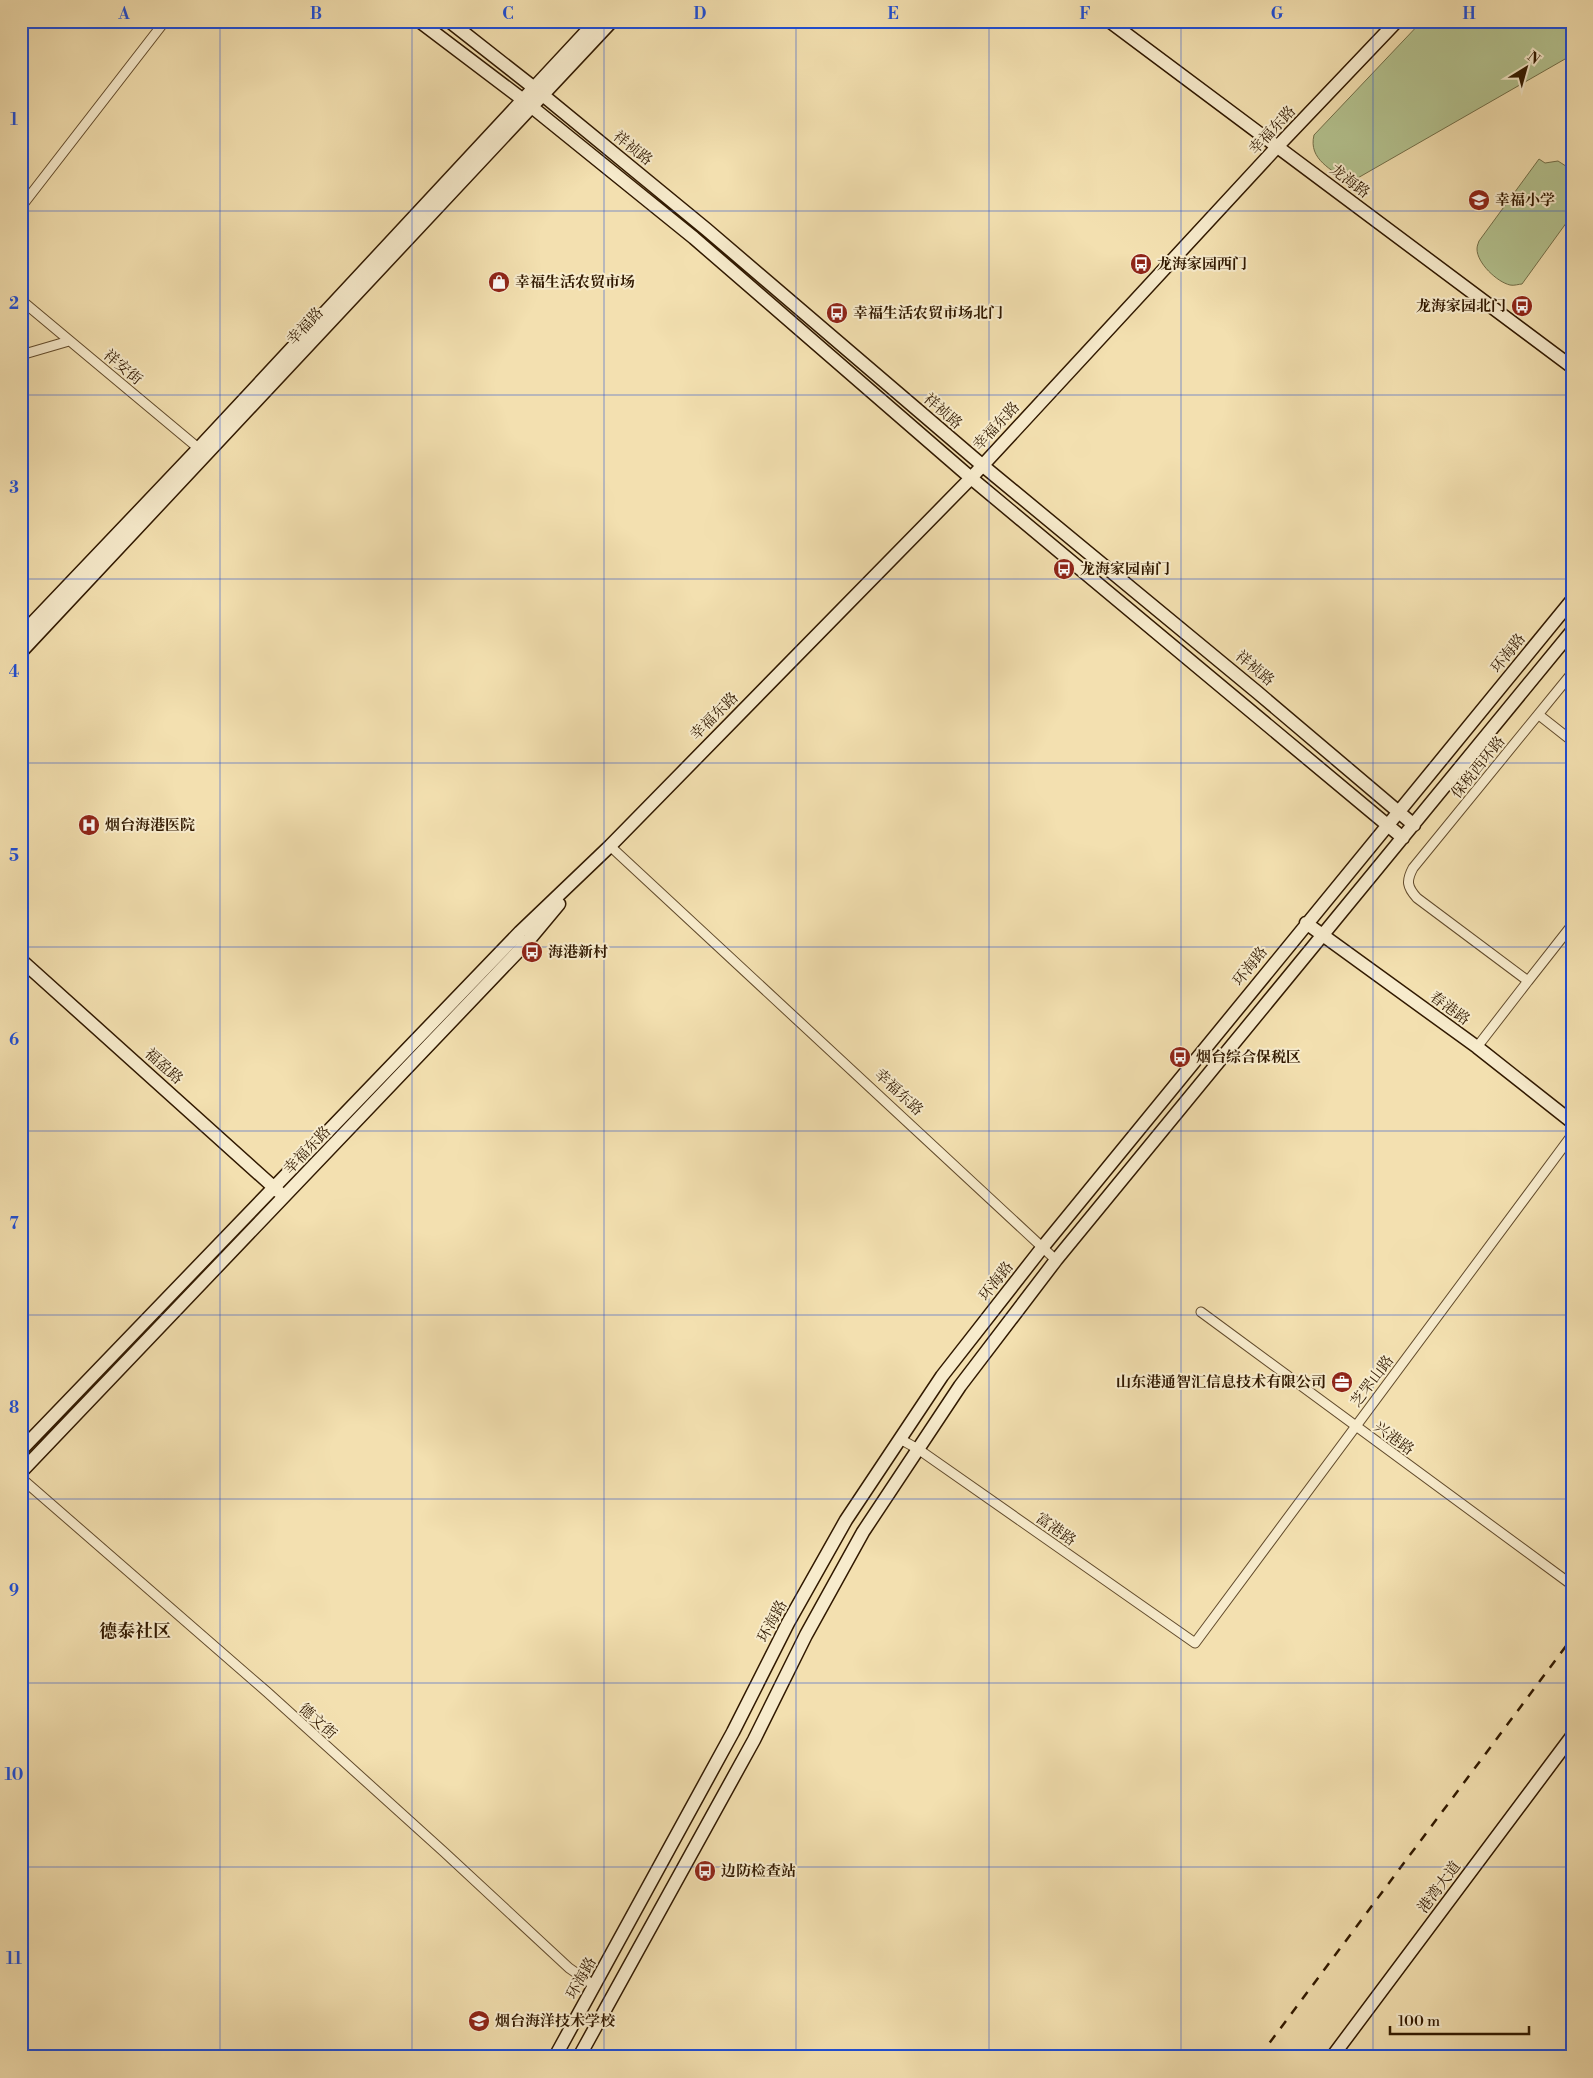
<svg xmlns="http://www.w3.org/2000/svg" width="1593" height="2078" font-family="'Libre Bodoni','Noto Serif SC',serif">
<rect width="100%" height="100%" fill="#f3e0b0"/>
<filter id="stains"><feTurbulence type="fractalNoise" baseFrequency=".004" numOctaves="4"/><feColorMatrix values="0 0 0 0 .2 0 0 0 0 .09 0 0 0 0 .02 0 0 0 .5 -.17"/></filter>
<radialGradient id="worn" r=".72"><stop offset=".6" stop-color="#630" stop-opacity="0"/><stop offset="1" stop-color="#630" stop-opacity=".3"/></radialGradient>
<path fill="#b4c390" stroke="#726e48" d="M1422,21H1572V55L1349,183C1332,169 1308,160 1314,135Z
M1539,159L1545,163L1558,161L1572,170V215L1522,284C1519,284 1514,286 1510,285C1497,282 1477,263 1477,249C1477,246 1478,244 1479,241Z"/>
<g fill="none" stroke-linecap="round" stroke-linejoin="round">
<g stroke="#624b2c" stroke-width="11">
<path id="street" d="M21,207L165,21
M21,300L203,452
M21,355L69,341
M1539,715L1572,741
M610,846L1056,1260
M1528,981L1572,925
M1477,1047L1528,981L1417,898C1407,887 1406,881 1413,868L1572,673
M1201,1312L1572,1585
M900,1439L918,1449L1195,1643L1572,1135
M21,1478L267,1692L444,1852L569,1968L595,1986"/>
</g>
<g stroke="#311900" stroke-width="15">
<path id="secondary" d="M419,21L522,99L694,238L971,478L1403,838
M449,21L533,87L706,229L982,465L1257,692L1414,825
M1109,21L1572,367
M21,635L199,448L596,21
M21,652L612,21
M1306,923L1477,1047L1572,1122
M21,960L279,1192
M21,1450L520,932L610,846L971,478L1277,147L1397,21
M21,1472L529,940L559,904
M555,2057L733,1732L788,1623L846,1520L942,1376L1042,1248L1572,600
M579,2057L754,1740L806,1635L863,1532L960,1386L1056,1260L1572,631
M1332,2057L1572,1736"/>
</g>
<use href="#street" stroke="#f7ebcc" stroke-width="9"/>
<use href="#secondary" stroke="#f7ebcc" stroke-width="12"/>
<path stroke="#311900" stroke-width="2.5" stroke-dasharray="9 9" stroke-linecap="butt" d="M1259,2057L1572,1638"/>
</g>
<path fill="none" stroke="#1d4ed8" stroke-width="1" stroke-opacity="0.55" d="M220,21V2057M412,21V2057M604,21V2057M796,21V2057M989,21V2057M1181,21V2057M1373,21V2057M21,211H1572M21,395H1572M21,579H1572M21,763H1572M21,947H1572M21,1131H1572M21,1315H1572M21,1499H1572M21,1683H1572M21,1867H1572"/>
<defs>
<g id="school-disc" transform="scale(1.125)"><circle r="9.5" fill="#8f2418" stroke="#f7ebcc"/><path d="M0-5L7-2L0 1L-7-2ZM-4 1L0 2.5L4 1V4Q0 6-4 4Z" fill="#fff"/></g>
<g id="bus-disc" transform="scale(1.125)"><circle r="9.5" fill="#8f2418" stroke="#f7ebcc"/><path d="M-5-6H5V4H4V6H2V4H-2V6H-4V4H-5ZM-3.5-4V0h7V-4ZM-3.5 1.2v1.5H-2V1.2ZM2 1.2v1.5H3.5V1.2Z" fill="#fff"/></g>
<g id="shop-disc" transform="scale(1.125)"><circle r="9.5" fill="#8f2418" stroke="#f7ebcc"/><path d="M-5-2.5h2.3a2.7 3.5 0 0 1 5.4 0H5L5.5 6h-11ZM-1.5-2.5h3a1.5 2.3 0 0 0-3 0Z" fill="#fff"/></g>
<g id="hospital-disc" transform="scale(1.125)"><circle r="9.5" fill="#8f2418" stroke="#f7ebcc"/><path d="M-5-5h3v3.5h4V-5h3V5h-3V1.5h-4V5h-3Z" fill="#fff"/></g>
<g id="office-disc" transform="scale(1.125)"><circle r="9.5" fill="#8f2418" stroke="#f7ebcc"/><path d="M-6-3h4V-5.5h4V-3h4V5H-6ZM-1-4.5V-3h2v-1.5ZM-6 0V1H6V0Z" fill="#fff"/></g>
</defs>
<g fill-rule="evenodd">
<use href="#school-disc" x="1479" y="200"/>
<use href="#bus-disc" x="1141" y="264"/>
<use href="#shop-disc" x="499" y="282"/>
<use href="#bus-disc" x="1522" y="306"/>
<use href="#bus-disc" x="837" y="313"/>
<use href="#bus-disc" x="1064" y="569"/>
<use href="#hospital-disc" x="89" y="825"/>
<use href="#bus-disc" x="532" y="952"/>
<use href="#bus-disc" x="1180" y="1057"/>
<use href="#office-disc" x="1342" y="1382"/>
<use href="#bus-disc" x="705" y="1871"/>
<use href="#school-disc" x="479" y="2021"/>
</g>
<g text-anchor="middle" stroke-width="4" stroke-linejoin="round" paint-order="stroke">
<g font-size="15" fill="#311900" stroke="#f7ebcc">
<text transform="translate(1272 130) rotate(-47)" y="5">幸福东路</text>
<text transform="translate(633 148) rotate(39)" y="5">祥祯路</text>
<text transform="translate(1350 181) rotate(37)" y="5">龙海路</text>
<text transform="translate(305 326) rotate(-47)" y="5">幸福路</text>
<text transform="translate(123 367) rotate(40)" y="5">祥安街</text>
<text transform="translate(943 411) rotate(41)" y="5">祥祯路</text>
<text transform="translate(996 426) rotate(-47)" y="5">幸福东路</text>
<text transform="translate(1508 653) rotate(-51)" y="5">环海路</text>
<text transform="translate(1255 668) rotate(40)" y="5">祥祯路</text>
<text transform="translate(714 716) rotate(-45)" y="5">幸福东路</text>
<text transform="translate(1478 767) rotate(-51)" y="5">保税西环路</text>
<text transform="translate(1250 966) rotate(-51)" y="5">环海路</text>
<text transform="translate(1450 1008) rotate(36)" y="5">春港路</text>
<text transform="translate(164 1066) rotate(42)" y="5">福盈路</text>
<text transform="translate(899 1092) rotate(43)" y="5">幸福东路</text>
<text transform="translate(307 1150) rotate(-46)" y="5">幸福东路</text>
<text transform="translate(996 1281) rotate(-52)" y="5">环海路</text>
<text transform="translate(1372 1381) rotate(-53)" y="5">芝罘山路</text>
<text transform="translate(1394 1438) rotate(36)" y="5">兴港路</text>
<text transform="translate(1056 1529) rotate(35)" y="5">富港路</text>
<text transform="translate(772 1621) rotate(-62)" y="5">环海路</text>
<text transform="translate(318 1721) rotate(42)" y="5">德文街</text>
<text transform="translate(1439 1887) rotate(-53)" y="5">港湾大道</text>
<text transform="translate(581 1978) rotate(-61)" y="5">环海路</text>
</g>
<g font-size="15" font-weight="bold" fill="#311900" stroke="#f7ebcc" text-anchor="start">
<text x="1495" y="205">幸福小学</text>
<text x="1157" y="269">龙海家园西门</text>
<text x="515" y="287">幸福生活农贸市场</text>
<text x="1506" y="311" text-anchor="end">龙海家园北门</text>
<text x="853" y="318">幸福生活农贸市场北门</text>
<text x="1080" y="574">龙海家园南门</text>
<text x="105" y="830">烟台海港医院</text>
<text x="548" y="957">海港新村</text>
<text x="1196" y="1062">烟台综合保税区</text>
<text x="1326" y="1387" text-anchor="end">山东港通智汇信息技术有限公司</text>
<text x="721" y="1876">边防检查站</text>
<text x="495" y="2026">烟台海洋技术学校</text>
</g>
<g font-size="18" font-weight="bold" fill="#311900" stroke="#f7ebcc">
<text x="135" y="1637">德泰社区</text>
</g>
</g>
<rect width="1593" height="2078" fill="none" stroke="#f3e0b0" stroke-width="55"/>
<g transform="translate(1526 68) rotate(37)" stroke="#f7ebcc" stroke-width="4" paint-order="stroke">
<path d="M0-4L9 19L0 12L-9 19Z" fill="#311900"/>
<text y="-8" font-size="14" font-weight="bold" text-anchor="middle" fill="#311900">N</text>
</g>
<path d="M1390 2026v8h139v-8" fill="none" stroke="#311900" stroke-width="2.5"/>
<text x="1398" y="2026" font-size="15" fill="#311900" stroke="#f7ebcc" stroke-width="4" paint-order="stroke">100 m</text>
<rect x="28" y="28" width="1538" height="2022" fill="none" stroke="#1d4ed8" stroke-width="2"/>
<g font-size="16" text-anchor="middle" font-weight="bold" fill="#1d4ed8">
<text x="124" y="19">A</text>
<text x="316" y="19">B</text>
<text x="508" y="19">C</text>
<text x="700" y="19">D</text>
<text x="893" y="19">E</text>
<text x="1085" y="19">F</text>
<text x="1277" y="19">G</text>
<text x="1469" y="19">H</text>
<text x="14" y="125">1</text>
<text x="14" y="309">2</text>
<text x="14" y="493">3</text>
<text x="14" y="677">4</text>
<text x="14" y="861">5</text>
<text x="14" y="1045">6</text>
<text x="14" y="1229">7</text>
<text x="14" y="1413">8</text>
<text x="14" y="1596">9</text>
<text x="14" y="1780">10</text>
<text x="14" y="1964">11</text>
</g>
<rect width="100%" height="100%" filter="url(#stains)"/>
<rect width="100%" height="100%" fill="url(#worn)"/>
</svg>
